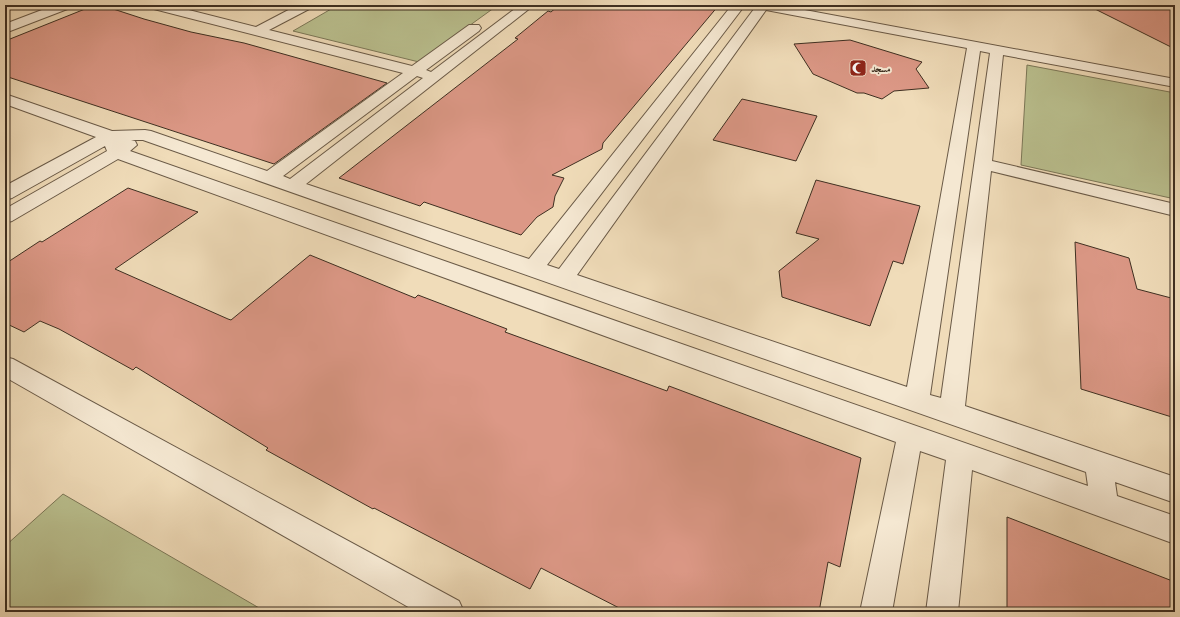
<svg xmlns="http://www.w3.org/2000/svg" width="1180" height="617" font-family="Vollkorn,Amiri,serif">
<rect width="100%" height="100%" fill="#f0dcb9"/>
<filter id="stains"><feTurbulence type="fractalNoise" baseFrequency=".005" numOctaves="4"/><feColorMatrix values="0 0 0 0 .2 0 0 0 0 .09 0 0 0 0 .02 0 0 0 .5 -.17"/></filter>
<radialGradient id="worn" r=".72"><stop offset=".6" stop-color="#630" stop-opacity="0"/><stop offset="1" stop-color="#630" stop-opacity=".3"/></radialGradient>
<path fill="#bac08f" stroke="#7c7858" d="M338,5H498L419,62L293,31Z
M1027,65L1175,93V199L1021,165Z
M63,494L266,612H5V546Z"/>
<path fill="#dc9886" stroke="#3e2f21" d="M95,5H101L144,19L191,32L244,43L387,83L274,164L5,76V41Z
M559,5H719L603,143L602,149L552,175L564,178L555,196L553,207L537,217L521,235L424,202L420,206L339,178L518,39L515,38L548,11L551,12Z
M1087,5H1171L1175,18V49Z
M850,40L922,62L916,69L929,88L894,91L882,99L864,93H857L813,74L794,44Z
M742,99L817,116L796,161L713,140Z
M816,180L920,206L903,264L893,261L870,326L782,297L779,271L819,239L796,233Z
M128,188L198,212L115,269L228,319L231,320L310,255L415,298L418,295L507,329L505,332L667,391L669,386L861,458L840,567L828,562L819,612H627L541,568L530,589L374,508L373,509L266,450L268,448L136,367L133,370L59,329L40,321L24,332L5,323V264L40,241L42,242Z
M1075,242L1129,258L1137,289L1175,299V418L1081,389Z
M1007,517L1175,582V612H1007Z"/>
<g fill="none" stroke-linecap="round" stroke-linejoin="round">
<g stroke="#6a5a47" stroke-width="2">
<path id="minor" d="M55,5H72L70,8L5,33V24Z
M148,5H169L256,27L298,5H313L311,8L269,30L412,66L469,25H479L481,28L479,31L426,70L431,72L520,5H534L306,184L529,259L732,5H745L547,265L559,269L757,5H778L1175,79V87L1003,55L992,161L1175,204V216L991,171L965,406L1175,477V503L1115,482L1117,496L1175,516V544L972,470L958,612H926L946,460L920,451L892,612H860L896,442L118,159L12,221L5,223V209L107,151L105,146L12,198L5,200V186L96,137L5,104V94L112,131L145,130L151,131L267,171L403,73L150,8ZM766,10L967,48L907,387L577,275ZM980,51L990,53L941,398L930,395ZM417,76L423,78L290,179L283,176ZM131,140H143L1086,472L1088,486L130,151L137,145L135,141Z
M5,357L13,359L459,601L464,612H417L5,377Z"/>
</g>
<use href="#minor" fill="#f5e8d2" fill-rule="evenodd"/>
</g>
<defs>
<g id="mosque-square" transform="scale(0.9)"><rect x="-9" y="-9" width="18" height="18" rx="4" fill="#8f2418" stroke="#f5e8d2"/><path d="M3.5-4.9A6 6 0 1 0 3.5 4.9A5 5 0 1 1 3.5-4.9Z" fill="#fff"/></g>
</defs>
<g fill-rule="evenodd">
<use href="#mosque-square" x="858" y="68"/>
</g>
<g text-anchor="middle" stroke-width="4" stroke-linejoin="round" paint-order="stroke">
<g font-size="10" font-weight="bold" fill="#3e2f21" stroke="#f5e8d2" text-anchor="start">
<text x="871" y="72">مسجد</text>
</g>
</g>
<rect width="1180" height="617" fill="none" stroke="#f0dcb9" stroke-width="20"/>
<rect x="6" y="6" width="1168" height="605" fill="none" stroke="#3e2f21" stroke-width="2"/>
<rect x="10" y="10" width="1160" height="597" fill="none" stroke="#3e2f21"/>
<rect width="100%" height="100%" filter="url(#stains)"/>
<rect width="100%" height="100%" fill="url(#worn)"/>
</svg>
